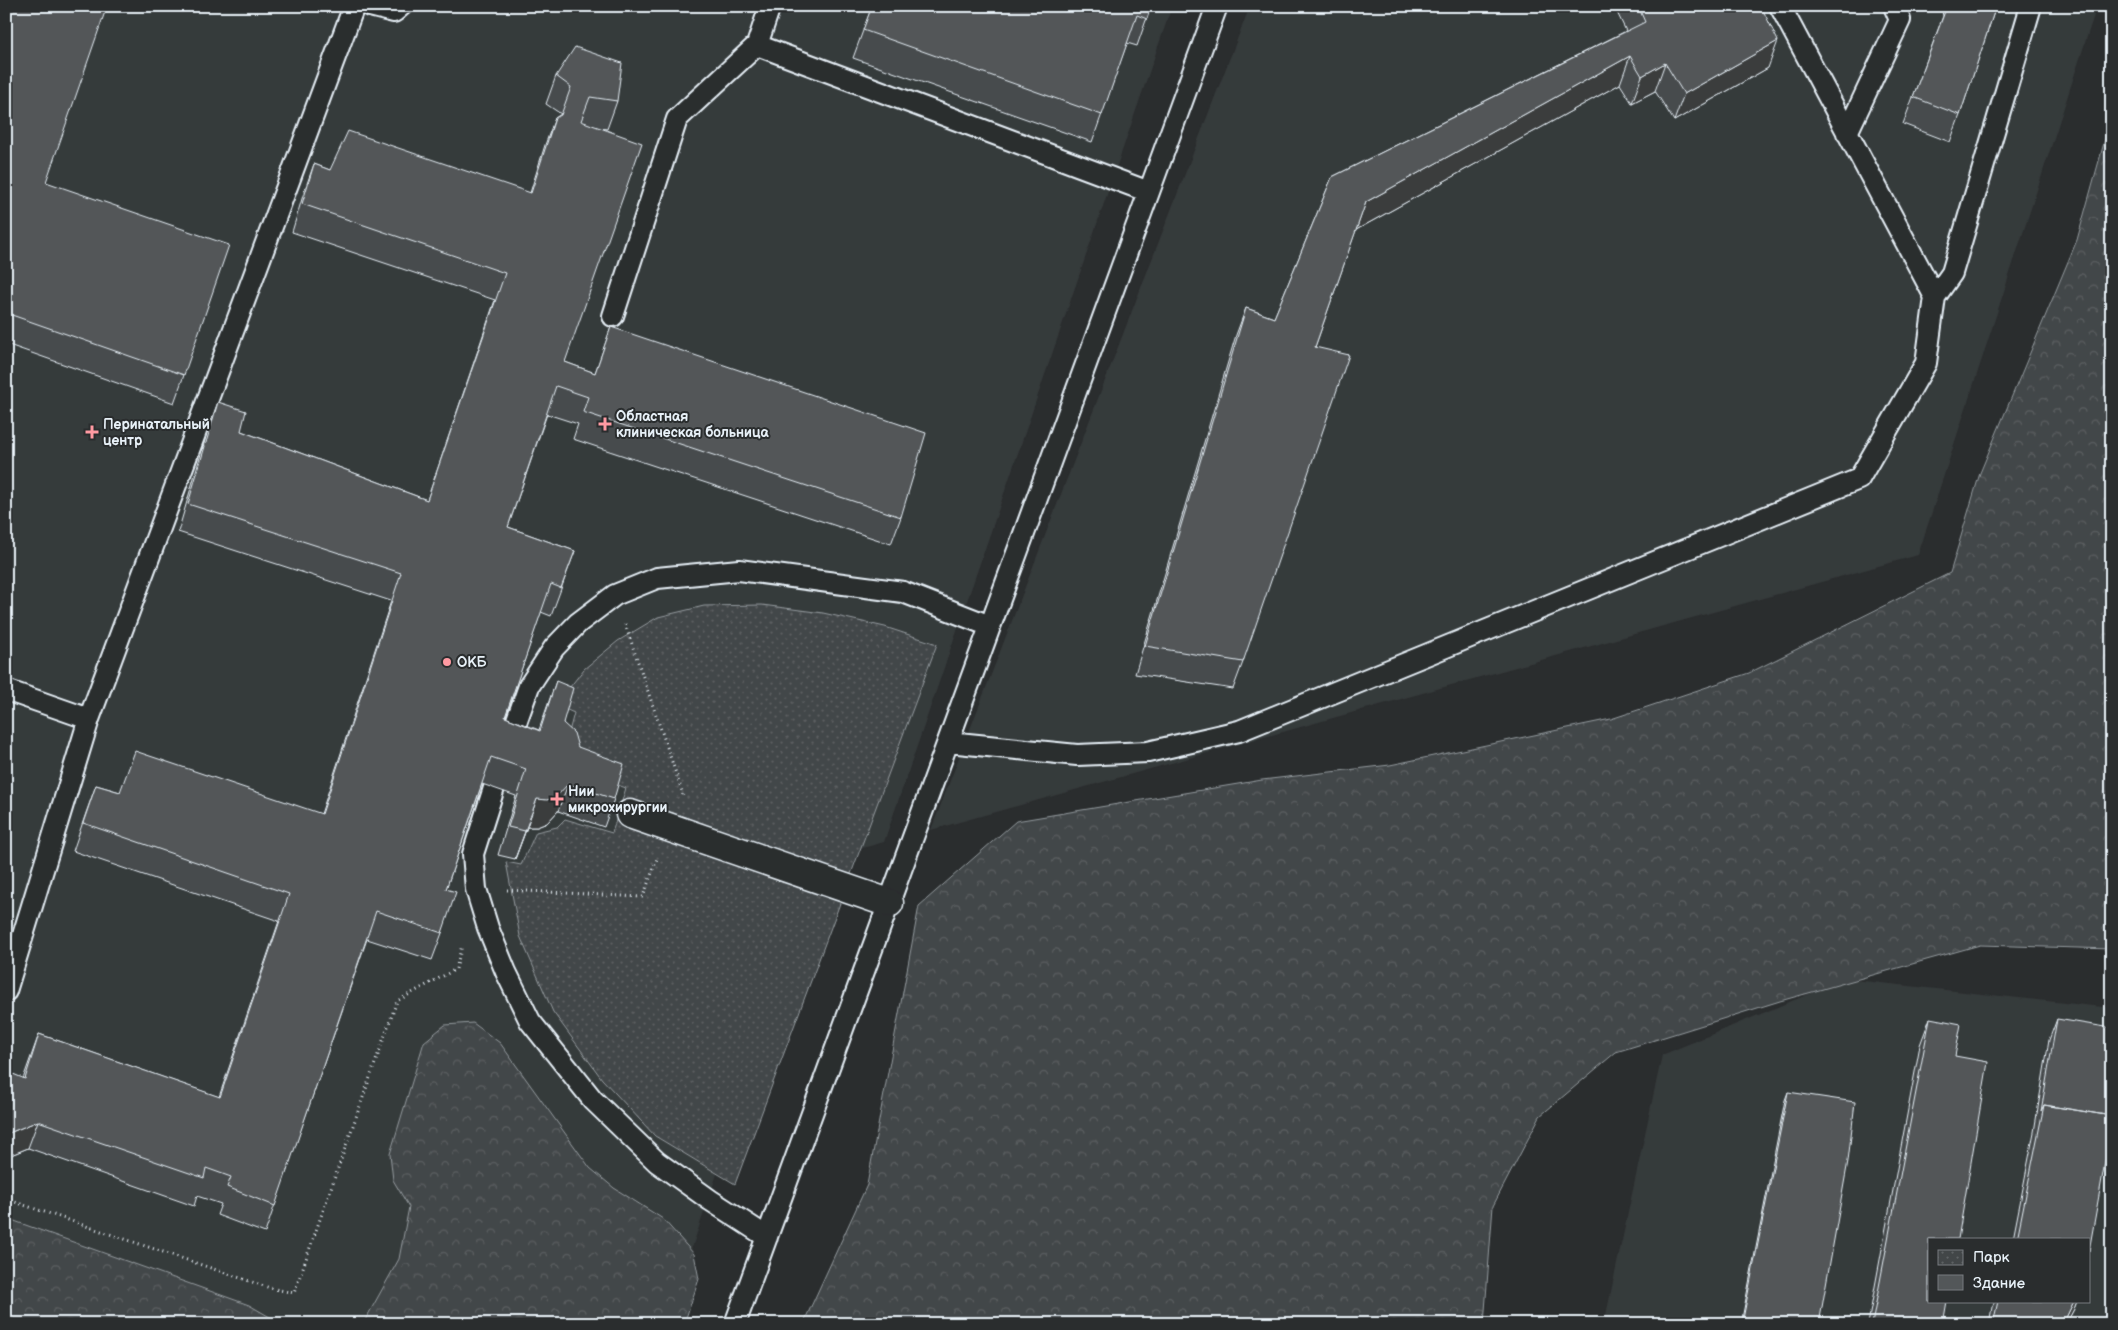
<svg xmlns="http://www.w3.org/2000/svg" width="2118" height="1330" font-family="'Balsamiq Sans',sans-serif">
<defs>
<pattern id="forest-crowns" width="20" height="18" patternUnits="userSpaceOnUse" patternTransform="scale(1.25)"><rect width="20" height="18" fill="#424648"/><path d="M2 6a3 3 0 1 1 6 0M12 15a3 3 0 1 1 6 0" fill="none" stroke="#5d6163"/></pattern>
<pattern id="park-dots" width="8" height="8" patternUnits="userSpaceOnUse" patternTransform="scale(1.25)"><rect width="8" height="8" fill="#424648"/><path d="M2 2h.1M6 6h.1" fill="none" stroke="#5d6163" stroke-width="1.8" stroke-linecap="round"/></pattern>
</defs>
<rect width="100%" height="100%" fill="#2a2d2e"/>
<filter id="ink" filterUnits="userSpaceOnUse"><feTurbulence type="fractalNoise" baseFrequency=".02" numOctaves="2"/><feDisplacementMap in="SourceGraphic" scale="10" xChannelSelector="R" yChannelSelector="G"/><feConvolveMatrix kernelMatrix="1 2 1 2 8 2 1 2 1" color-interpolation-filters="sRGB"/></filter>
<g filter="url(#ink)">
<path fill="#363a3b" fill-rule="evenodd" d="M6,6H1172L884,842L824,859L666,1324H6Z
M1250,6H2097L1918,555L931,830Z
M1845,979L2112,1008V1324H1604L1662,1055ZM1929,1239H2089V1301H1929Z"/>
<path fill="url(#forest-crowns)" stroke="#959ca0" d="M2112,114V949L1980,945L1780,1001L1616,1052L1540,1116L1493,1206L1484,1324H803L867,1185L919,906L1016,821L1262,780L1390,765L1611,719L1749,673L1950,573L1980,473L2077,240Z
M473,1023L500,1043L590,1168L614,1188L663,1219L694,1254L699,1279L684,1324H363L399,1259L409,1207L393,1180L390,1154L424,1042L445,1025Z
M6,1218L249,1305L282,1324H6Z"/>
<path fill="url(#park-dots)" stroke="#959ca0" d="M762,605L823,613L885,627L937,644L735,1184L655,1136L602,1079L553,1012L520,936L506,862L521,865L536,832L557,827L565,819L612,833L626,788L579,771L565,747L574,713L556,705L584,669L618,641L658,617L704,606Z"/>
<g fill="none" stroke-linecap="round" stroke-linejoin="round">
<g stroke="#e8f1f8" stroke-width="24">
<path id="service" d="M370,6L394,12L401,6
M1780,6L1935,297
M757,45L1149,192
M1847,133L1900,20L1894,6
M613,316L677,119L757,45L770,6
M6,690L89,719
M948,742L1077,755L1148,752L1239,731L1859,479L1926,363L1935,297L1952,273L2031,6
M507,748L529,686L554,648L578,623L615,595L657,578L739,570L903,592L990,626
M494,788L473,854L476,889L488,928L506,972L530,1021L593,1100L657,1162L710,1200L767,1237
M6,991L89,719L354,6
M735,1324L1217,6"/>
</g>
<g stroke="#e8f1f8" stroke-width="31">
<path id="pedestrian" d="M630,814L889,903"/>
</g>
<path stroke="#e8f1f8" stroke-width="3" stroke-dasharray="1 4" stroke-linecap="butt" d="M625,624L683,794L682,797
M507,890L643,897L657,859
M6,1199L270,1288L294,1293L397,1001L456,969L462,945"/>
<use href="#service" stroke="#2a2d2e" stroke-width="20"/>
<use href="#pedestrian" stroke="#2a2d2e" stroke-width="28"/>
</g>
<path fill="#474b4d" stroke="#e8f1f8" d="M6,6L46,182L184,375L174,403L6,344Z
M872,6H1151L1137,46L1127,43L1092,142L853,58Z
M1159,6H1171L1169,10Z
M1614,6H1761L1768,68L1674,121L1655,91L1632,103L1620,84L1356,230L1315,347L1243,662L1233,689L1135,674L1236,335L1246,308L1274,318L1332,177L1626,31Z
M1941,6H1996L1960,115L1950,142L1903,124L1943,16Z
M556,76L617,101L607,129L599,128L565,362L595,373L611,327L901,517L891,544L573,439L578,424L547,414L508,527L575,551L551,616L541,612L505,717L539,730L556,681L563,723L578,747L614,799L604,827L558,811L547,823L537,827H527L515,859L498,855L516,796L482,784L446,889L442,933L432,960L367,939L265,1233L217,1215L221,1204L197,1196L194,1206L28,1148L6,1157V1071L23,1079L39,1034L219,1097L279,921L73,851L86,813L96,785L120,792L321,814L391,601L178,532L208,430L218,402L241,431L427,500L495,300L292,232L304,192L314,164L330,170L530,193L545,145L555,118L561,114L546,104Z
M1930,1018L1955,1056L1943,1324H1868L1920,1045Z
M2057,1019L2089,1239H2013L2034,1132L2049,1040Z
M1788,1092L1819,1324H1741L1785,1100Z
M1995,1301H2077L2074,1309L2066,1324H1989L1992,1307Z"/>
<path fill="#3a3d3e" stroke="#e8f1f8" d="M1778,41L1768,68L1674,121L1684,94Z
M1630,56L1620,84L1356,230L1366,202Z
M1665,63L1655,91L1632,103L1642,76Z
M568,784L558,811L547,823L537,827H527L515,859L537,799Z
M38,1121L28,1148L6,1157V1140L9,1133Z
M2074,1301H2077L2074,1309L2066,1324H2063Z"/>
<path fill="#535759" stroke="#e8f1f8" d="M6,6H107L46,182L229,245L184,375L6,313Z
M872,6H1151L1147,19L1137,15L1102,115L863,30Z
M1638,6H1761L1778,41L1684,94L1665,63L1642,76L1630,56L1366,202L1315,347L1349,355L1243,662L1145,646L1246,308L1274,318L1332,177L1645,22Z
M1947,6H1996L1960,115L1913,97Z
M575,47L622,63L617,101L590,97L581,121L642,143L565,362L595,373L611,327L926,433L901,517L583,412L588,397L556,386L508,527L575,551L561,588L551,584L505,717L540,731L556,681L573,688L563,723L574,733L578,747L624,764L614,799L568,784L557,796L547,800L537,799L525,831L508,827L526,769L491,757L446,889L456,892L442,933L376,911L275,1206L227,1187L231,1177L206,1168L204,1178L38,1121L9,1133L6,1132V1071L25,1079L39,1034L220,1097L289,894L83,823L96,785L120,792L135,751L322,814L401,573L188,504L218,402L246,411L241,431L427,500L505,273L302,204L314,164L330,170L348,131L531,193L555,118L561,115L571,87L556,76Z
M1930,1018L1961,1024L1955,1056L1988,1062L1958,1239H1929V1301H1947L1943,1324H1872Z
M2057,1019L2112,1028V1116L2044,1105L2041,1111Z
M1788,1092L1855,1102L1848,1161L1819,1324H1742Z
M2044,1105L2112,1116V1123L2089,1251V1239H2017Z
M1998,1301H2074L2063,1324H1993Z"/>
</g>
<g fill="#ff9aa2" stroke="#2a2d2e" stroke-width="2">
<path d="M602.5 416.5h5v5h5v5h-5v5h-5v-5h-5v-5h5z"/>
<path d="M89.5 424.5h5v5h5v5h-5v5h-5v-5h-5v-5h5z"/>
<circle cx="447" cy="662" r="5"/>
<path d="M554.5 791.5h5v5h5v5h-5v5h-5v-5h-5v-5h5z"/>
</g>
<g text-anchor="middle" stroke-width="4" stroke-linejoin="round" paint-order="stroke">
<g font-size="14" font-weight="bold" fill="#e8f1f8" stroke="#2a2d2e" text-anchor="start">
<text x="616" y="421">Областная<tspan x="616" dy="16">клиническая больница</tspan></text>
<text x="103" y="429">Перинатальный<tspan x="103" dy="16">центр</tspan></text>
<text x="457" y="667">ОКБ</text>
<text x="568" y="796">Нии<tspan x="568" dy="16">микрохирургии</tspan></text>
</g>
</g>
<rect width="2118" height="1330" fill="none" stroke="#2a2d2e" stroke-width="25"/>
<rect x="12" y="12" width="2093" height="1305" fill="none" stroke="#e8f1f8" stroke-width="2" filter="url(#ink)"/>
<rect x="1928" y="1238" width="162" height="65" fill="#2a2d2e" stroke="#767b7f"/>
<rect x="1938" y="1250" width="25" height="15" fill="url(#park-dots)" stroke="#767b7f"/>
<text x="1973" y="1262" font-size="15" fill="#e8f1f8">Парк</text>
<rect x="1938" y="1275" width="25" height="15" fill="#535759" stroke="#767b7f"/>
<text x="1973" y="1288" font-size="15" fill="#e8f1f8">Здание</text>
</svg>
